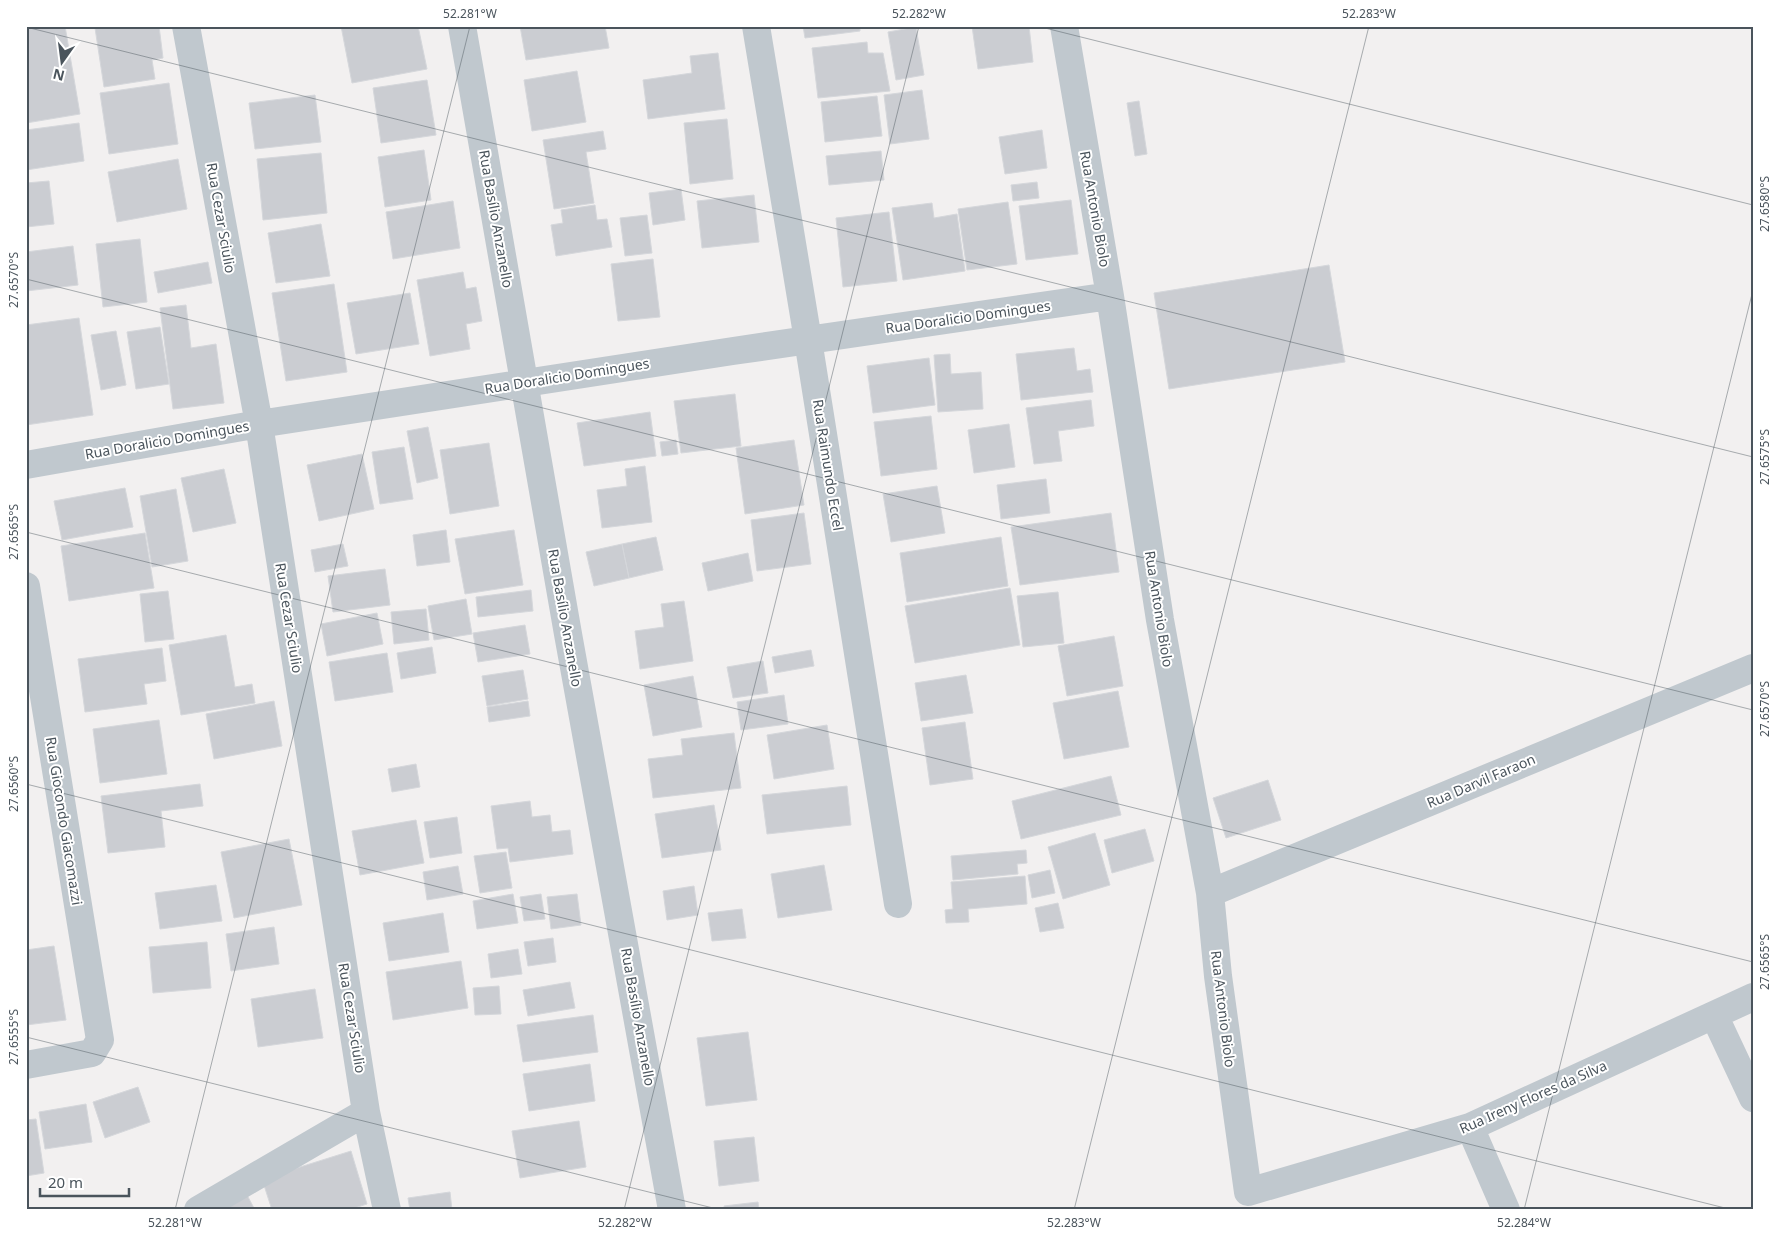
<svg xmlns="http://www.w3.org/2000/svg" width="1779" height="1236" font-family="'Noto Sans',sans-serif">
<rect width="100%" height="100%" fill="#f2f0f0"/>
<path fill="#cbcdd2" stroke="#d5d7db" d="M26,26H65L80,114L26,123Z
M109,26H159L163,58L152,60L155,79L104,87L95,28Z
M341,26H418L427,69L352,83Z
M520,26H605L609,48L526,60Z
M803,26H860V31L805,38Z
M972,26H1029L1033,62L978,69Z
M916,27L924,75L896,80L888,32Z
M867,42L868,53H883L890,91L818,98L812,48Z
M718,53L725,109L648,119L643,80L692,73L690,56Z
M577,71L586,122L532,131L524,80Z
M427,80L436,135L381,143L373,88Z
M169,83L178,144L109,154L100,93Z
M922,90L929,139L890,144L884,95Z
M315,95L321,142L255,149L249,103Z
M877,96L882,136L825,142L821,102Z
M1139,101L1147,154L1135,156L1127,103Z
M727,119L733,179L690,184L684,123Z
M79,123L84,161L26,170V130Z
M1042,130L1047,168L1005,174L999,137Z
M603,131L606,149L586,152L594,203L554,209L543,140Z
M424,150L431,200L385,207L378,157Z
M881,151L884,180L829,185L826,156Z
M321,153L327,213L263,220L257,159Z
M178,159L187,209L117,222L108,172Z
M49,181L54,224L26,227V183Z
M1037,182L1039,198L1013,201L1011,185Z
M681,189L685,220L653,225L649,193Z
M754,195L759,242L702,248L697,201Z
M1071,200L1078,254L1026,260L1019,206Z
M453,201L460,248L393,259L386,212Z
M1008,202L1017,264L967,270L958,209Z
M932,203L934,218L957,214L965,271L903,280L892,208Z
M595,205L597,220L607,219L612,247L556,256L551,225L563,223L561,210Z
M889,212L897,281L843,287L836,218Z
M647,215L652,253L625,256L620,218Z
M321,224L330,276L276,283L268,233Z
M140,239L147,302L103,307L96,244Z
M73,246L78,285L26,291V252Z
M653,259L660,317L618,321L611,264Z
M208,262L212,283L158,293L154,272Z
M1329,265L1345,362L1169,389L1154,293Z
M463,272L466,289L476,287L482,321L466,324L470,349L430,356L417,280Z
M334,284L347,372L286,381L272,293Z
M410,293L419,344L356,354L347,303Z
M186,305L191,348L216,344L224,403L173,409L160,308Z
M79,318L93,415L26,425V325Z
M160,327L169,384L136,389L127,332Z
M116,331L126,385L101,390L91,335Z
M1074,348L1077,371L1090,369L1093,392L1021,400L1016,354Z
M950,354L951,374L981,372L983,409L938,412L934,355Z
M929,358L935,405L873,413L867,366Z
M735,394L741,446L681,453L674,401Z
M1091,400L1094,426L1058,431L1062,461L1034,464L1026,408Z
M650,412L656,456L584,466L577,423Z
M931,416L937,469L881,476L874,422Z
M1009,424L1015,467L974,473L968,430Z
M428,427L438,478L417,483L407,431Z
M676,440L678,454L662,456L660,442Z
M794,440L804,505L745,514L736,448Z
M489,443L499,506L450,514L440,450Z
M404,447L413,499L380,504L372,452Z
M362,454L374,509L319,521L307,465Z
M645,466L652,522L602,528L597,490L627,486L625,469Z
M224,469L236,523L193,532L181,478Z
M1046,479L1050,513L1001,519L997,485Z
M937,486L945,533L891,542L883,494Z
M125,488L133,527L62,540L54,501Z
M176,489L188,561L152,567L140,496Z
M804,513L811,564L757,571L751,520Z
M1111,513L1119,572L1020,585L1011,527Z
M446,530L450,562L417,566L413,535Z
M514,530L523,585L465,594L455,539Z
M145,533L154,588L69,601L61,546Z
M656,537L663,570L629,578L622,544Z
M1001,537L1008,586L907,602L900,553Z
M343,544L348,566L315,572L311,550Z
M622,544L629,578L594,586L586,552Z
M748,553L753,581L708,591L702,563Z
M385,569L390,605L333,612L328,576Z
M1010,588L1020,645L915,663L905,606Z
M531,590L533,611L478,617L476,597Z
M168,591L174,639L145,642L140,594Z
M1058,592L1064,643L1023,647L1017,596Z
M466,599L472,634L434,640L428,606Z
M684,601L693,661L640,669L635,631L664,627L661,604Z
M426,609L429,640L394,644L391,612Z
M377,613L383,644L327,656L321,624Z
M525,625L530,654L478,662L473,633Z
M226,635L235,687L252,684L255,703L181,715L169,645Z
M1114,636L1123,686L1067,696L1058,646Z
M432,647L436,673L401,679L397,653Z
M162,648L166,681L144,684L147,704L85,712L78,659Z
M811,650L814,666L775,673L772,657Z
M387,653L393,692L335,701L329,662Z
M763,661L768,693L733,698L727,667Z
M523,670L528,699L487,706L482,676Z
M966,675L973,713L921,721L915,683Z
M693,676L702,727L653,736L644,685Z
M1118,691L1129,747L1064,759L1053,703Z
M784,695L788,724L741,730L737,702Z
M274,701L282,746L214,759L206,714Z
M528,701L530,716L489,722L487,707Z
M159,720L167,774L100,783L93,729Z
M965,722L973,779L930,785L922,728Z
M827,725L834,769L774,779L767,735Z
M734,733L741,788L653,798L648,759L683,755L681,739Z
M416,764L420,787L392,792L388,769Z
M1111,776L1121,815L1021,839L1012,801Z
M1268,780L1281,820L1226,838L1213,798Z
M200,784L203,806L161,811L165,847L108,853L101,796Z
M847,786L851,825L767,834L762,795Z
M530,801L532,817L550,815L552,832L570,830L573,854L510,862L508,848L497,849L491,806Z
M714,805L721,850L662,858L655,814Z
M457,817L462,853L430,858L424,822Z
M416,820L424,863L360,875L352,831Z
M1145,829L1154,861L1112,873L1104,840Z
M1095,833L1110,885L1063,899L1048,847Z
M289,839L302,905L234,918L221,852Z
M1026,850L1027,863L1017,864L1018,874L953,880L951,856Z
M506,852L512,888L480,893L474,856Z
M824,865L832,910L778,918L771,874Z
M458,866L463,894L427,900L423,872Z
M1050,870L1055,893L1032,898L1028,875Z
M1025,876L1027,904L968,909L969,922L946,923L945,910L953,909L951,882Z
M216,885L222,921L160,929L155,893Z
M694,886L698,915L667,920L663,891Z
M513,894L518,923L477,929L473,901Z
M541,894L545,919L524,921L520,897Z
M577,894L581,925L551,929L547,897Z
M1058,903L1064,928L1040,932L1035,908Z
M742,909L746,938L712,941L708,913Z
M443,913L449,952L389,961L383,923Z
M274,927L279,964L231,971L226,934Z
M553,938L556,962L528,966L524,942Z
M207,942L211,988L153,993L149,947Z
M54,946L66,1020L26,1025V950Z
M518,949L522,974L491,978L488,954Z
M461,961L468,1008L393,1020L386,972Z
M570,982L575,1008L528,1016L523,990Z
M499,986L501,1014L475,1015L473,988Z
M315,989L323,1038L258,1047L251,999Z
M593,1015L598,1052L523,1062L517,1025Z
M748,1032L757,1100L706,1106L697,1038Z
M590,1064L595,1101L529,1111L523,1074Z
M138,1087L150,1122L105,1138L93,1102Z
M86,1104L92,1142L45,1149L39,1112Z
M36,1119L44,1173L26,1176V1120Z
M579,1121L586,1167L520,1178L512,1131Z
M754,1137L759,1181L719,1186L714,1141Z
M351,1151L367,1204L348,1210H272L262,1179Z
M450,1192L452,1210H410L408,1198Z
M247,1195L255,1210H222Z
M758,1202L759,1210H725L724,1206Z"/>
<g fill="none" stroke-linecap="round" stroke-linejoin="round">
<path stroke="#c0c8ce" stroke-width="28" d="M186,26L259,424L366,1112L387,1210
M462,26L568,634L672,1210
M756,26L808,340L898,904
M1064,26L1110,296L1160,620L1210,893L1218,976L1248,1192L1470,1127L1753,997
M26,465L259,424L733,351L1110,296
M26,586L100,1040L92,1053L26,1065
M1210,893L1753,668
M1714,1015L1753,1098
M1470,1127L1506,1210
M198,1210L366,1112"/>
</g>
<path fill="none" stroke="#4a545c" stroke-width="1" stroke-opacity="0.45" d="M1037,26L1753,205M26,27L1753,457M26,279L1753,710M26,532L1753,962M26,784L1733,1210M26,1037L721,1210M175,1210L470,26M624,1210L919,26M1074,1210L1369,26M1524,1210L1753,290"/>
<g text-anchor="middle" stroke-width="4" stroke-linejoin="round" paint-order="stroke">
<g font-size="14" fill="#4a545c" stroke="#fff">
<text transform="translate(1095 209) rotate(80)" y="5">Rua Antonio Biolo</text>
<text transform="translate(221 218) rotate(80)" y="5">Rua Cezar Sciulio</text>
<text transform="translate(496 219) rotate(80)" y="5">Rua Basílio Anzanello</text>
<text transform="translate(968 317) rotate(-8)" y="5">Rua Doralicio Domingues</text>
<text transform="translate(567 376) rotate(-9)" y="5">Rua Doralicio Domingues</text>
<text transform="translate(167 440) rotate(-10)" y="5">Rua Doralicio Domingues</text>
<text transform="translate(828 465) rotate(81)" y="5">Rua Raimundo Eccel</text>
<text transform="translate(1159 609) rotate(81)" y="5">Rua Antonio Biolo</text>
<text transform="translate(289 618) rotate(81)" y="5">Rua Cezar Sciulio</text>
<text transform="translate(565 618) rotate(80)" y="5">Rua Basílio Anzanello</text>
<text transform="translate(1481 781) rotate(-23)" y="5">Rua Darvil Faraon</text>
<text transform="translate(64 821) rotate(81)" y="5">Rua Giocondo Giacomazzi</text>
<text transform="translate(1223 1009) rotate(83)" y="5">Rua Antonio Biolo</text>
<text transform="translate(638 1017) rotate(80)" y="5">Rua Basílio Anzanello</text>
<text transform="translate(352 1018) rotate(81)" y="5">Rua Cezar Sciulio</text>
<text transform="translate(1533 1097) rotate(-24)" y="5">Rua Ireny Flores da Silva</text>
</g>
</g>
<rect width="1779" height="1236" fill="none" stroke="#ffffff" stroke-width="55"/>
<g transform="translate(62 62) rotate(194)" stroke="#ffffff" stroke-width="4" paint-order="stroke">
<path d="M0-4L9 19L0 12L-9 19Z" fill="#4a545c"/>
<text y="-8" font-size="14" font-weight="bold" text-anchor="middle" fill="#4a545c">N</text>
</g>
<path d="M40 1188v8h89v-8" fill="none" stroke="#4a545c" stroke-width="2.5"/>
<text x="48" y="1188" font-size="15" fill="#4a545c" stroke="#ffffff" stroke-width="4" paint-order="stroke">20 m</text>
<rect x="28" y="28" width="1724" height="1180" fill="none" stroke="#4a545c" stroke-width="2"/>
<g font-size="12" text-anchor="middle" fill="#4a545c">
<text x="470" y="18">52.281°W</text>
<text x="919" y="18">52.282°W</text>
<text x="1369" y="18">52.283°W</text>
<text transform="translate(1765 204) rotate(-90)" y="4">27.6580°S</text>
<text transform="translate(14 280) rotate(-90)" y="4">27.6570°S</text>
<text transform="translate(1765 457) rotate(-90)" y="4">27.6575°S</text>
<text transform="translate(14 532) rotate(-90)" y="4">27.6565°S</text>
<text transform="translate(1765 709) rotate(-90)" y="4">27.6570°S</text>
<text transform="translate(14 784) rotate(-90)" y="4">27.6560°S</text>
<text transform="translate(1765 962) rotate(-90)" y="4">27.6565°S</text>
<text transform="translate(14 1037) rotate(-90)" y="4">27.6555°S</text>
<text x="175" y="1227">52.281°W</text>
<text x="625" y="1227">52.282°W</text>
<text x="1074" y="1227">52.283°W</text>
<text x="1524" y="1227">52.284°W</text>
</g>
</svg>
